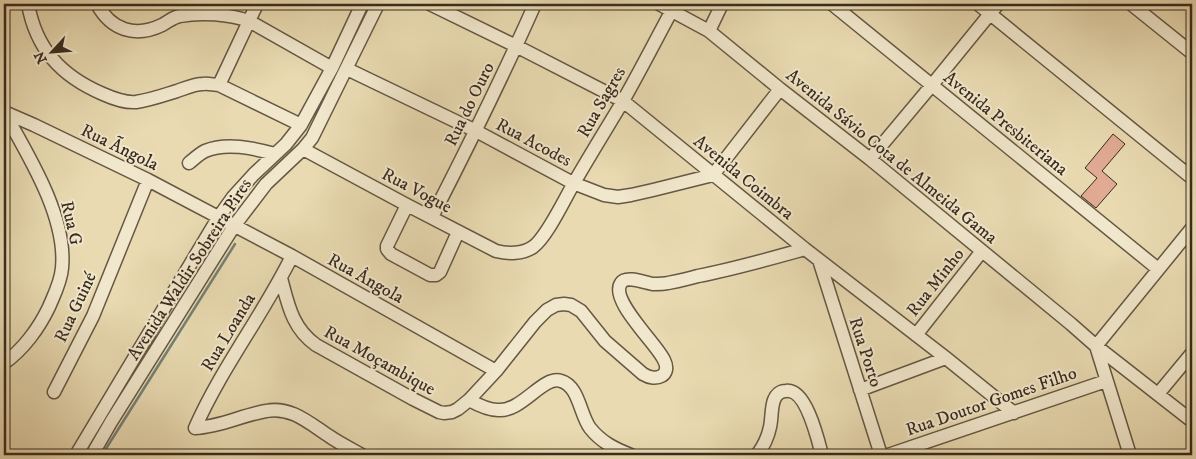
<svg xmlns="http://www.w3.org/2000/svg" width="1196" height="459" font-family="'IM FELL DW Pica',serif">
<rect width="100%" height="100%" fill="#e9dab1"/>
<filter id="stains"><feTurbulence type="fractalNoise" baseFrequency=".004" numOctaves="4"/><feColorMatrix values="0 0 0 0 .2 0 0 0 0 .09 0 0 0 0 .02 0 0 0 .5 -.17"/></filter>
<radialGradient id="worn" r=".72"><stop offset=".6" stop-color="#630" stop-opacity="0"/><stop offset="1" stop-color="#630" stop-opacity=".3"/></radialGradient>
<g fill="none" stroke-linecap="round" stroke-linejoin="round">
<path stroke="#738179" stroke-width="2.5" d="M102,455L235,244"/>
</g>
<path fill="#e0ab92" stroke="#392c20" d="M1113,134L1125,144L1102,171L1117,184L1096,208L1081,196L1097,178L1085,168Z"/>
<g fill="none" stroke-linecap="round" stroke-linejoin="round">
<g stroke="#655844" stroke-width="15">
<path id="minor" d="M28,4C36,49 61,76 103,94C112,98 125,103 136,102C150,100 164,95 177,91C186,88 194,84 203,84C208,83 214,85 219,85L301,125
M97,4C111,30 135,38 162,25C168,22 173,17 180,16C201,12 229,14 249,21L332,68
M430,4L516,46L623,101L805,249L946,358L1014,413
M659,4L709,31L780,89L870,159L1071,324L1096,346L1192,421
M832,4L1158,269
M978,4L1192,178
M1131,4L1192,53
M709,31L722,4
M347,69L476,131L573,183L604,195L618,197L631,195L653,190L713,175L780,89
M219,85L257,4
M4,112L34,125L148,180L292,256L496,371
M303,149L407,205L496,251C508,254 523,254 533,247C547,237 565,198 574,183C590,155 607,128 623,101C640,71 656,40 672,10
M870,159L932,85L998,4
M189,163C194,159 199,154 205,151C226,142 253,148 275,154
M407,205L387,246V249L391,254L430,275H436L440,272L458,232
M432,217C468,147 503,76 535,4
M292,256C263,315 222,367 195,428C220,427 242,415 266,411C291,406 309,423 329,436C339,443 351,449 362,455
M819,260L881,455
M281,278C288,304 292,328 316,345L413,399L439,412L444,413L452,412L458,409L469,400L496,371L535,322L547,310L556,305L564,304L571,305L581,311L605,341L643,374C656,382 672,376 664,360C657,344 609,300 621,283C626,275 646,283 653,284C658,284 664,284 668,283C678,281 688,279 698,276C734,269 769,259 805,249
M916,335L982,251
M1096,346L1192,228
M1096,346L1130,455
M4,363C23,350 39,328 49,307C54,295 61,282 62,268C67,217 28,155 4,112
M860,390L946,358
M54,392L93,316L148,180
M1158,394L1192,353
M469,400C478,405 488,410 498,410C522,412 543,375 561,381C579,386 580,415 590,428C601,442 615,449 631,455
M76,455L218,218L233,197L254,174L286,144L301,125L332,68L362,4
M92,455L111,422L234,226L266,184L303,149L312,138L378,4
M757,455C763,447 768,437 770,427C772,418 771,408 774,400C776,395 780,391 786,391C806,388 818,440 822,455
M888,455L1106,381"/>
</g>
<use href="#minor" stroke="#f1e7cc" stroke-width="12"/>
</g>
<g text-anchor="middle" stroke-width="4" stroke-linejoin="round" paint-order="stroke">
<g font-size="18" fill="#392c20" stroke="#f1e7cc">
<text transform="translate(601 102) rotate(-60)" y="6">Rua Sagres</text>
<text transform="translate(469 104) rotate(-64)" y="6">Rua do Ouro</text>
<text transform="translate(1006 123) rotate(39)" y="6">Avenida Presbiteriana</text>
<text transform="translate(534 142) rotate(28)" y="6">Rua Acodes</text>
<text transform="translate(120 147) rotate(26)" y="6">Rua Ãngola</text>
<text transform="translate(892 156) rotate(39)" y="6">Avenida Sávio Cota de Almeida Gama</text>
<text transform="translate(744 177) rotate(39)" y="6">Avenida Coimbra</text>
<text transform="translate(417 190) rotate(28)" y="6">Rua Vogue</text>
<text transform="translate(72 223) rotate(77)" y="6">Rua G</text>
<text transform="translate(189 269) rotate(-57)" y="6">Avenida Waldir Sobreira Pires</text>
<text transform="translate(366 278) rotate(29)" y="6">Rua Ângola</text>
<text transform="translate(935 282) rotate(-52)" y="6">Rua Minho</text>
<text transform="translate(75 307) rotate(-65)" y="6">Rua Guiné</text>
<text transform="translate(228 332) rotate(-59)" y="6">Rua Loanda</text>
<text transform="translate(866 352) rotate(72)" y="6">Rua Porto</text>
<text transform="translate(380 360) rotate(29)" y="6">Rua Moçambique</text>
<text transform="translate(991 401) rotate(-19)" y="6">Rua Doutor Gomes Filho</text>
</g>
</g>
<rect width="1196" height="459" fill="none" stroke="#e9dab1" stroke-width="20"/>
<rect x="5" y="5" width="1186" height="449" fill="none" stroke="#392c20" stroke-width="2.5"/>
<rect x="10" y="10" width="1176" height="439" fill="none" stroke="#392c20"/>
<g transform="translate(52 52) rotate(244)" stroke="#f1e7cc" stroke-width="4" paint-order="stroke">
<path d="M0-4L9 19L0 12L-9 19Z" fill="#392c20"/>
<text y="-8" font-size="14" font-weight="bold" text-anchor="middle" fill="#392c20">N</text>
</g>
<rect width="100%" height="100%" filter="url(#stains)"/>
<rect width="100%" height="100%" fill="url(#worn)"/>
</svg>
